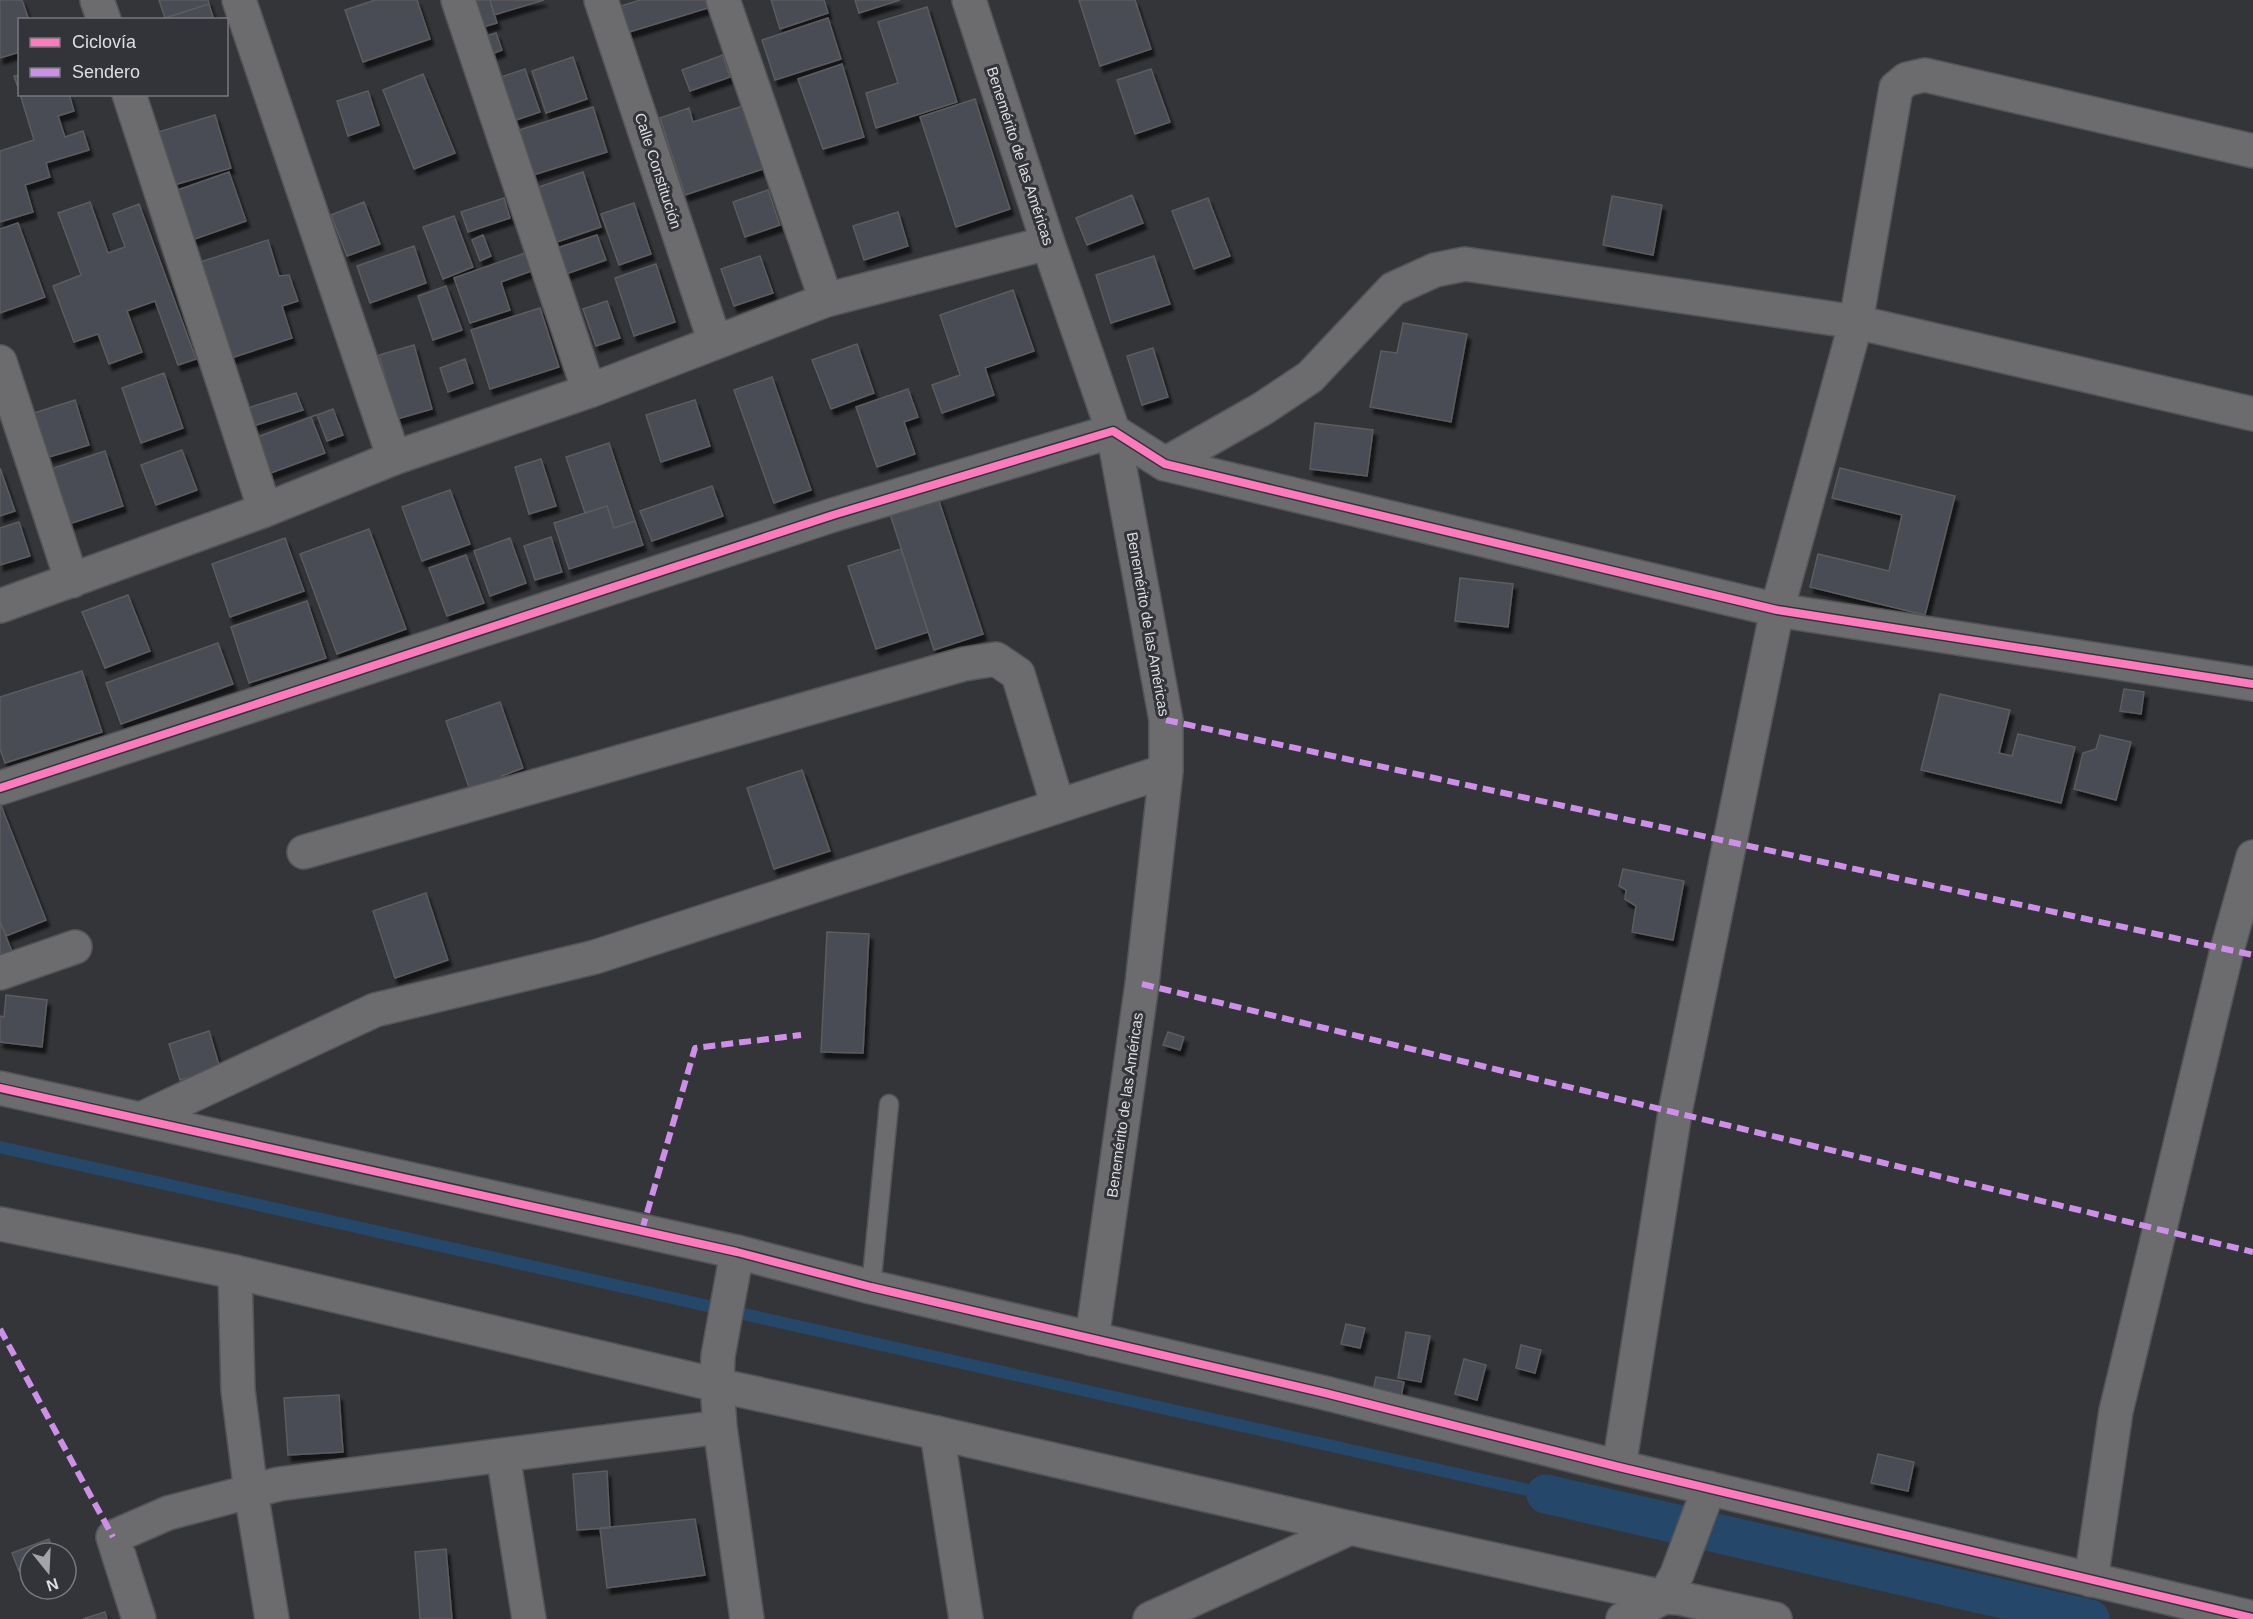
<svg xmlns="http://www.w3.org/2000/svg" width="2253" height="1619" font-family="Helvetica,sans-serif">
<defs>
<filter id="shadow"><feDropShadow dx="3.5" dy="6" stdDeviation="1.5" flood-color="#0009"/></filter>
</defs>
<rect width="100%" height="100%" fill="#343539"/>
<g fill="none" stroke-linecap="round" stroke-linejoin="round">
<path stroke="#25486a" stroke-width="12" d="M0,1147L1546,1494"/>
<path stroke="#25486a" stroke-width="39" d="M1546,1494L2090,1619"/>
</g>
<path fill="#4a4b55" stroke="#5b5c5e" stroke-width="1.5" filter="url(#shadow)" d="M0,0H22L29,20H20V52L0,58Z
M159,0H208L209,4L165,18Z
M375,0H417L430,39L363,62L345,10Z
M467,0H490L497,23L476,29Z
M490,0H544L494,15Z
M640,0H709L711,7L626,33L618,7Z
M771,0H824L828,13L780,29Z
M855,0H900L859,13Z
M1079,0H1135L1151,49L1100,66Z
M209,4L214,20H159L165,18Z
M927,7L957,102L876,128L866,93L898,83L878,22Z
M828,18L841,59L775,80L762,40Z
M496,33L502,50L481,58L475,40Z
M723,55L730,77L690,91L682,70Z
M573,57L587,99L546,113L532,71Z
M842,64L864,137L823,149L798,79Z
M525,69L540,112L510,122L495,79Z
M1151,69L1170,122L1135,134L1117,80Z
M423,74L455,153L414,169L383,90Z
M20,75V93L14,76Z
M368,91L379,125L348,136L337,101Z
M20,94H69L74,111L58,116L65,137L83,131L89,150L46,163L50,177L25,185L33,212L0,222V151L34,140Z
M975,99L1010,209L956,227L920,117Z
M746,105L766,168L685,195L660,118L689,108L693,122Z
M593,107L607,152L530,176L516,131Z
M215,115L231,168L171,186L155,133Z
M229,172L246,221L189,241L172,192Z
M583,172L601,227L548,245L530,190Z
M768,190L780,225L745,237L733,202Z
M1132,195L1143,223L1087,245L1076,218Z
M1612,196L1662,205L1653,255L1603,245Z
M504,198L510,218L468,232L461,212Z
M1208,198L1230,256L1194,269L1172,211Z
M90,202L108,253L125,247L113,214L139,204L196,359L178,365L155,301L127,311L142,352L109,364L98,334L74,342L53,286L81,275L58,213Z
M364,202L380,244L347,256L331,215Z
M634,203L651,254L619,265L601,214Z
M898,212L908,246L864,260L853,226Z
M454,216L473,267L443,279L423,227Z
M18,223L45,297L0,313V229Z
M483,235L491,256L480,261L472,240Z
M597,235L606,260L563,275L554,249Z
M268,240L279,276L289,275L298,301L282,306L292,338L222,361L191,265Z
M414,246L426,283L370,303L357,266Z
M528,252L534,270L501,282L510,310L470,323L454,278Z
M760,256L773,293L734,306L721,269Z
M1154,256L1170,304L1111,323L1096,275Z
M656,264L675,322L634,336L615,278Z
M446,286L462,330L433,340L418,296Z
M1013,290L1034,351L985,368L994,395L942,413L932,385L960,375L940,315Z
M607,301L620,338L596,346L583,309Z
M540,308L559,367L490,389L471,330Z
M1403,323L1467,334L1451,422L1370,407L1381,351L1397,353Z
M857,344L874,393L831,409L812,360Z
M414,345L432,409L397,419L379,355Z
M1153,348L1168,397L1142,405L1127,356Z
M465,359L473,383L448,392L440,368Z
M164,373L183,428L141,443L122,388Z
M772,377L811,490L774,503L734,390Z
M908,389L918,417L904,422L915,454L877,467L856,407Z
M296,393L303,410L247,428L241,410Z
M75,400L89,445L49,457L34,413Z
M695,400L710,446L661,462L646,415Z
M333,409L343,435L327,441L317,415Z
M316,415L311,417L325,453L268,474L255,438Z
M1315,423L1373,430L1367,476L1310,469Z
M609,443L635,521L614,528L607,506L585,513L566,457Z
M182,450L197,490L156,505L141,465Z
M105,451L123,506L69,524L51,469Z
M541,459L556,506L529,514L515,467Z
M0,468L15,511L0,516Z
M1840,468L1955,496L1925,615L1810,587L1818,554L1889,571L1902,515L1832,498Z
M712,486L723,516L652,541L640,511Z
M450,490L470,544L422,561L402,507Z
M938,498L983,634L934,650L890,514Z
M607,506L614,528L635,521L643,545L569,569L554,523Z
M19,522L30,556L0,565V528Z
M369,529L406,629L337,654L300,554Z
M551,537L562,572L535,580L524,546Z
M285,538L304,591L230,617L212,564Z
M510,538L526,583L490,596L474,551Z
M901,549L928,632L876,649L848,566Z
M466,555L484,603L447,616L429,568Z
M1460,578L1513,584L1508,627L1455,621Z
M128,595L150,651L105,668L82,612Z
M307,601L326,658L249,683L231,627Z
M218,643L233,684L121,724L106,683Z
M82,671L102,732L5,763L0,749V697Z
M2124,689L2144,692L2141,714L2120,711Z
M1940,694L2010,710L1999,753L2012,756L2018,734L2075,747L2061,803L1921,770Z
M500,702L523,768L502,776L505,784L472,796L446,721Z
M2100,735L2131,742L2116,800L2074,789L2083,753L2096,749Z
M802,770L830,851L774,869L747,788Z
M0,803L46,920L6,936L0,921Z
M1623,869L1684,881L1673,940L1632,932L1636,906L1625,899L1626,890L1619,886Z
M426,893L448,960L395,978L373,911Z
M0,921L14,957L0,963Z
M827,932L869,934L863,1053L821,1052Z
M6,995L47,1000L42,1047L0,1042V1016L4,1017Z
M209,1031L220,1068L180,1080L169,1044Z
M1168,1032L1184,1037L1180,1050L1163,1045Z
M1346,1324L1365,1328L1360,1348L1341,1344Z
M1406,1332L1430,1336L1421,1382L1398,1378Z
M1521,1345L1541,1350L1535,1373L1516,1368Z
M1464,1359L1486,1365L1477,1400L1455,1394Z
M1376,1377L1404,1382L1401,1397L1373,1391Z
M339,1395L343,1452L288,1455L284,1398Z
M1878,1454L1914,1462L1908,1491L1871,1483Z
M607,1471L610,1528L577,1530L573,1474Z
M695,1519L705,1575L607,1588L600,1528Z
M49,1539L54,1553H30V1567L19,1571L12,1553Z
M446,1549L452,1619H420L415,1552Z
M105,1612L107,1619H83Z"/>
<g fill="none" stroke-linecap="round" stroke-linejoin="round">
<g stroke="#535457" stroke-width="21">
<path id="lane" d="M871,1287L889,1104"/>
</g>
<g stroke="#535457" stroke-width="36">
<path id="street" d="M97,0L104,20
M239,0L394,458
M458,0L589,391
M601,0L715,342
M723,0L826,300
M969,0L1048,243L1113,431L1166,720V771L1142,984L1092,1339
M129,94L265,510
M0,362L72,581
M1165,464L1262,409L1310,377L1393,289L1435,270L1465,264L1856,322L2253,414
M0,606L265,510L394,458L589,391L826,300L1048,243
M0,788L833,515L1113,431L1165,464L1777,610L2253,684
M304,852L964,664L996,659L1018,674L1058,806
M0,973L75,947
M141,1119L375,1010L595,957L1166,771
M737,1252L718,1356L717,1385L720,1427L747,1619
M235,1272L238,1390L251,1492L272,1619
M937,1433L966,1619
M503,1455L529,1619
M1619,1467L1675,1112L1777,610L1856,322L1896,88L1907,79L1925,75L2253,151
M2091,1580L2116,1411L2227,950L2253,857
M139,1619L113,1537L168,1513L279,1484L720,1427
M1150,1619L1350,1528
M1623,1619L1664,1597L1677,1574L1709,1488"/>
</g>
<g stroke="#535457" stroke-width="36">
<path id="secondary" d="M0,1088L737,1252L871,1287L1325,1393L1619,1467L2253,1618
M0,1224L235,1272L717,1385L937,1433L1350,1528L1664,1597L1679,1598L1775,1619"/>
</g>
<use href="#lane" stroke="#6c6c6f" stroke-width="18"/>
<use href="#street" stroke="#6c6c6f" stroke-width="33"/>
<use href="#secondary" stroke="#6c6c6f" stroke-width="33"/>
<path stroke="#ce8fe9" stroke-width="6" stroke-dasharray="12 6" stroke-linecap="butt" d="M1166,720L2253,955
M1142,984L2253,1252
M642,1230L695,1048L801,1035
M0,1329L113,1537"/>
<g stroke="#33343a" stroke-width="11">
<path id="cycleway" d="M0,788L833,515L1113,431L1165,464L1777,610L2253,684
M0,1088L737,1252L871,1287L1325,1393L1619,1467L2253,1618"/>
</g>
<use href="#cycleway" stroke="#fd7abc" stroke-width="8"/>
</g>
<g text-anchor="middle" stroke-width="6" stroke-linejoin="round" paint-order="stroke">
<g font-size="15" fill="#dedfe2" stroke="#33343a">
<text transform="translate(1020 156) rotate(72)" y="5">Benemérito de las Américas</text>
<text transform="translate(658 171) rotate(72)" y="5">Calle Constitución</text>
<text transform="translate(1148 624) rotate(80)" y="5">Benemérito de las Américas</text>
<text transform="translate(1125 1105) rotate(-82)" y="5">Benemérito de las Américas</text>
</g>
</g>
<rect x="18" y="18" width="210" height="78" fill="#33343a" stroke="#77787d" stroke-width="1.5"/>
<rect x="30" y="38" width="30" height="9" fill="#fd7abc" stroke="#77787d" stroke-width="1.5"/>
<text x="72" y="48" font-size="18" fill="#dedfe2">Ciclovía</text>
<rect x="30" y="68" width="30" height="9" fill="#ce8fe9" stroke="#77787d" stroke-width="1.5"/>
<text x="72" y="78" font-size="18" fill="#dedfe2">Sendero</text>
<g transform="translate(48 1571) rotate(162)"><circle r="28" fill="#33343a" stroke="#77787d" stroke-width="1.5"/>
<path d="M0-4.5L10 22L0 15L-10 22Z" fill="#a2a4a7"/>
<text y="-9" font-size="16" font-weight="bold" text-anchor="middle" fill="#dedfe2">N</text>
</g>
</svg>
